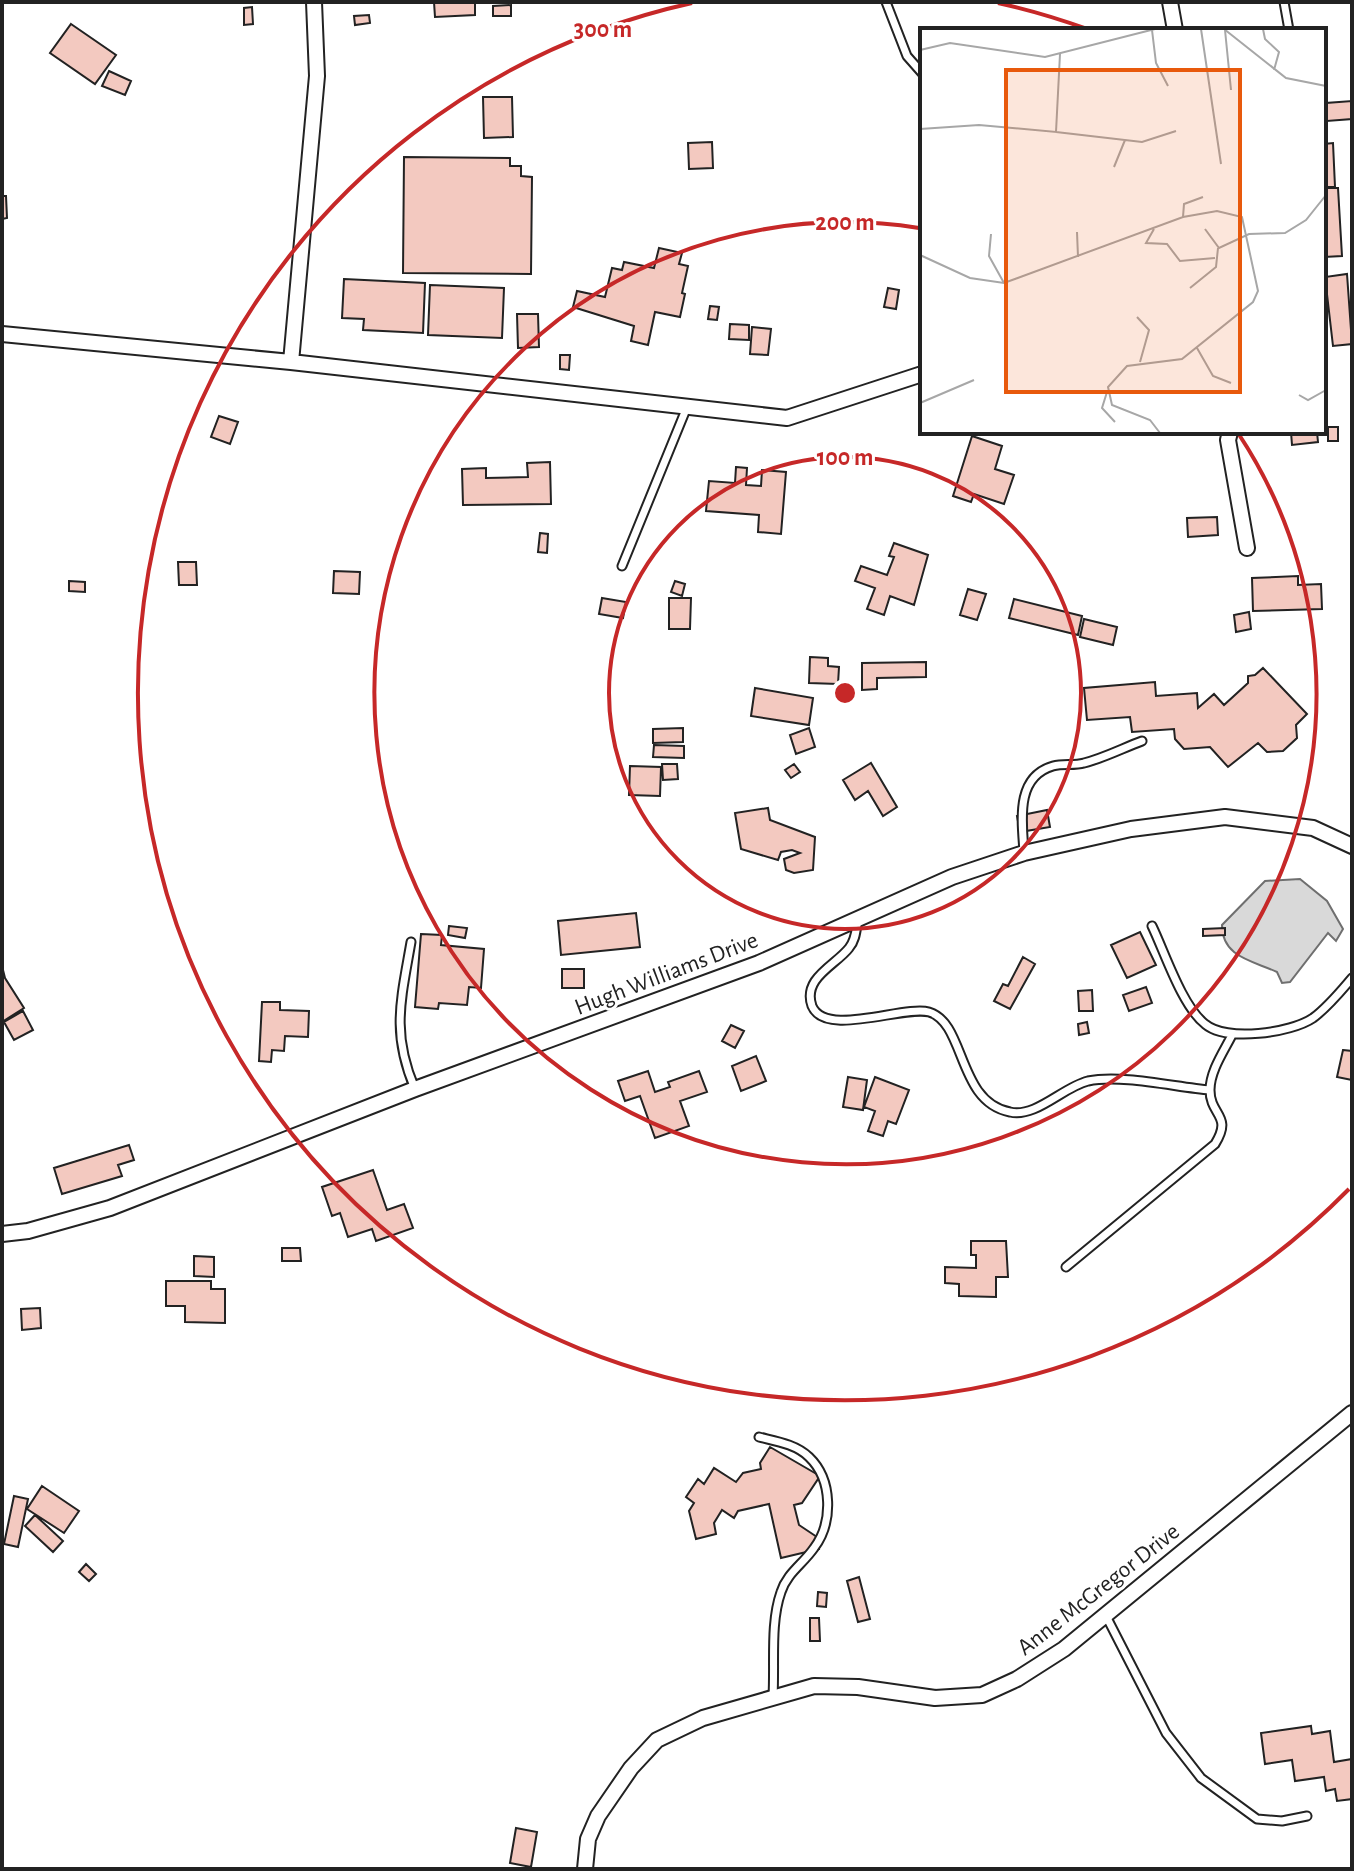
<svg xmlns="http://www.w3.org/2000/svg" width="1354" height="1871" font-family="'Alegreya Sans',sans-serif">
<rect width="100%" height="100%" fill="#fff"/>
<path fill="#d9d9d9" stroke="#6f6f6f" stroke-width="2" d="M1300,879L1327,901L1343,929L1336,941L1328,933L1290,982L1282,983L1277,972C1254,961 1222,958 1222,925L1265,881Z"/>
<path fill="#f3c9c0" stroke="#222" stroke-width="2" d="M434,2H475V15L435,17Z
M511,5V16H493V6Z
M252,7L253,24L244,25V8Z
M369,15L370,23L355,25L354,16Z
M71,24L116,55L95,84L50,53Z
M109,71L131,81L125,95L102,86Z
M483,97H512L513,137L484,138Z
M1352,101V119L1327,121L1326,103Z
M712,142L713,168L689,169L688,143Z
M1333,143L1335,187H1324V144Z
M404,157L510,158V166H521V176L532,177L531,274L403,273Z
M1324,188H1338L1342,256L1324,257Z
M2,196H6L7,218L2,219Z
M659,248L682,253L679,264L688,266L682,293L685,294L680,317L655,312L648,345L631,341L634,326L573,307L577,291L605,297L612,268L622,270L624,262L654,268Z
M1347,274L1352,344L1333,346L1325,277Z
M344,279L425,283L423,333L363,330L364,319L342,318Z
M430,285L504,288L502,338L428,335Z
M888,288L899,290L896,309L884,307Z
M710,306L719,307L717,320L708,319Z
M517,314H538L539,347L518,348Z
M730,324L749,325V340L729,339Z
M752,327L771,329L768,355L750,354Z
M560,355H570L569,370L560,369Z
M219,416L238,422L230,444L211,437Z
M1328,427H1338V441H1328Z
M1291,432H1317L1318,442L1292,445Z
M972,436L1002,446L995,469L1014,475L1004,504L974,494L971,502L953,496Z
M550,462L551,504L463,505L462,469L486,468V478L528,477L527,463Z
M736,467L747,468L746,485L761,486L762,470L786,472L781,534L758,532L759,515L706,511L709,481L735,483Z
M1217,517L1218,535L1188,537L1187,518Z
M540,533L548,534L547,553L538,552Z
M894,543L928,555L914,605L890,596L884,615L867,609L875,588L855,581L861,566L887,575L894,557L889,556Z
M178,562H196L197,585H179Z
M334,571L360,572L359,594L333,593Z
M1298,576V585L1321,584L1322,609L1253,611L1252,578Z
M69,581L85,582V592L69,591Z
M675,581L685,584L682,596L671,592Z
M968,589L986,594L977,620L960,615Z
M602,598L626,602L623,618L599,614Z
M669,598H691L690,629H669Z
M1014,599L1082,616L1078,635L1009,618Z
M1249,612L1251,629L1236,632L1234,615Z
M1084,619L1117,627L1113,645L1080,637Z
M810,657L828,658V666L839,667L838,684L809,683Z
M926,662V677L877,678V689L862,690V663Z
M1263,668L1307,714L1296,725L1297,738L1283,751L1267,752L1258,743L1228,767L1210,747L1184,749L1175,739L1174,729L1132,732L1130,717L1087,720L1084,688L1155,682L1156,696L1197,693L1198,708L1214,694L1224,705L1248,683V676L1255,675Z
M755,688L813,698L809,725L751,716Z
M683,728V742L653,743V729Z
M809,728L815,747L796,754L790,735Z
M654,745L684,746V758L653,757Z
M871,763L897,807L883,816L868,791L855,800L843,780Z
M662,764H677L678,779L663,780Z
M794,764L800,772L791,778L785,770Z
M630,766L661,767L660,796L629,795Z
M768,808L770,820L815,837L813,870L794,873L786,870L784,859L800,853L792,850L781,852L778,860L741,849L735,813Z
M1047,810L1050,827L1020,832L1017,816Z
M636,913L640,947L561,955L558,921Z
M449,926L467,928L465,938L448,935Z
M1225,928V935L1203,936V929Z
M1140,932L1156,965L1127,978L1111,945Z
M421,934L442,935L441,945L484,949L481,988L469,987L467,1005L439,1003L438,1009L415,1007Z
M1023,957L1035,964L1010,1009L994,1001L1003,984L1008,986Z
M2,966L5,978L24,1008L2,1022Z
M562,969H584V988H562Z
M1146,987L1152,1003L1129,1011L1123,995Z
M1092,990L1093,1011H1079L1078,991Z
M262,1002H280V1010L309,1011L308,1037L285,1036L284,1051L272,1050L271,1062L259,1061Z
M23,1011L33,1030L14,1040L4,1022Z
M1087,1022L1089,1033L1079,1035L1078,1024Z
M731,1025L744,1031L735,1048L722,1041Z
M1343,1050L1352,1051V1080L1337,1077Z
M756,1056L766,1081L741,1091L732,1066Z
M648,1071L655,1092L670,1087L668,1082L699,1071L707,1092L680,1101L689,1126L655,1138L640,1096L625,1101L618,1081Z
M848,1077L867,1080L863,1110L843,1107Z
M875,1077L909,1090L896,1124L888,1121L883,1136L868,1131L875,1111L864,1107Z
M129,1145L134,1160L118,1165L122,1176L62,1194L54,1168Z
M373,1170L387,1210L404,1204L413,1228L376,1241L372,1229L348,1237L340,1213L332,1216L322,1187Z
M971,1241H1006L1008,1277H996V1297L959,1296V1284L945,1283V1267L976,1268V1255H971Z
M282,1248H300L301,1261H282Z
M194,1256L214,1257V1277L194,1276Z
M166,1281H211V1289H225V1323L185,1322V1306H166Z
M40,1308L41,1328L22,1330L21,1309Z
M770,1447L820,1476L802,1503L794,1505L799,1525L817,1537L819,1549L781,1558L769,1504L738,1511L734,1518L722,1510L714,1523L716,1534L696,1539L689,1511L694,1503L686,1497L698,1479L704,1484L714,1468L736,1482L743,1473L761,1469L760,1463Z
M42,1486L79,1511L64,1533L27,1509Z
M14,1496L28,1499L18,1547L4,1544Z
M35,1515L63,1541L53,1552L25,1526Z
M86,1564L96,1574L89,1581L79,1572Z
M859,1577L870,1619L858,1622L847,1581Z
M818,1592L827,1593L826,1607L817,1606Z
M810,1618H819L820,1641H810Z
M1311,1726L1312,1734L1330,1731L1334,1762L1352,1759V1799L1337,1801L1335,1789L1326,1791L1324,1777L1295,1781L1292,1760L1265,1764L1261,1733Z
M516,1828L537,1832L531,1867L510,1863Z"/>
<g fill="none" stroke-linecap="round" stroke-linejoin="round">
<g stroke="#222" stroke-width="11">
<path id="lane" d="M886,2L907,56L922,73
M1284,2L1289,30
M622,566L687,407
M1024,852C1022,821 1015,777 1053,766C1063,763 1074,766 1084,763C1104,758 1123,748 1142,741
M858,919C856,929 856,940 849,948C836,965 802,978 812,1006C825,1038 904,1005 929,1012C966,1023 957,1102 1010,1112C1036,1118 1063,1087 1088,1081C1121,1074 1175,1087 1210,1090
M1152,926C1165,953 1182,1006 1205,1024C1226,1042 1291,1033 1313,1018C1328,1007 1340,992 1352,978
M411,942C401,1000 391,1033 415,1089
M1066,1267L1215,1144C1233,1115 1210,1116 1210,1090C1210,1071 1224,1051 1232,1035
M759,1437C775,1441 796,1444 809,1457C833,1480 833,1523 814,1548C803,1564 787,1573 781,1592C770,1623 775,1663 773,1696
M1105,1614L1166,1733L1201,1778L1257,1819L1282,1821L1307,1816"/>
</g>
<g stroke="#222" stroke-width="18">
<path id="street" d="M1170,2L1175,30
M2,334L291,362L317,76L314,2
M291,362L787,418L922,374
M1230,432L1228,440L1247,548
M2,1234L28,1231L110,1208L415,1089L759,963L952,877L1024,853L1131,829L1225,817L1313,828L1352,846
M585,1869L588,1839L598,1816L631,1768L657,1740L703,1718L814,1686L858,1687L935,1698L982,1695L1017,1679L1064,1649L1352,1413"/>
</g>
<use href="#lane" stroke="#fff" stroke-width="7"/>
<use href="#street" stroke="#fff" stroke-width="14"/>
</g>
<g fill="none" stroke="#c62828" stroke-width="4">
<circle cx="845" cy="693" r="236"/>
<path d="M1238 433A471 471 0 1 1 919 228"/>
<path d="M1349 1189A707 707 0 1 1 692 3M998 3A707 707 0 0 1 1087 29"/>
</g>
<g text-anchor="middle" stroke-width="6" stroke-linejoin="round" paint-order="stroke">
<g font-size="24" fill="#222" stroke="#fff">
<text transform="translate(666 973) rotate(-21)" y="8">Hugh Williams Drive</text>
<text transform="translate(1098 1589) rotate(-38)" y="8">Anne McGregor Drive</text>
</g>
</g>
<g transform="translate(920 28)">
<rect width="406" height="406" fill="#fff"/>
<path fill="none" stroke="#a7a7a7" stroke-width="2" d="M281,1L301,136M304,1L366,50L406,58M343,1L345,11L359,24L354,42M232,2L236,35L248,58M305,2L311,62M0,22L30,15L125,29L235,1M0,101L59,97L136,104L140,26M136,104L222,114L256,103M194,139L205,112M263,189L264,176L283,169M234,201L226,215L247,216L260,233L295,230M285,201L299,220L329,206L365,205L386,192L406,167M157,204L158,229M71,206L69,228L84,255M0,227L50,250L84,255L263,189L297,183L322,189L338,263L333,274L262,331L207,338L188,359L192,377L230,392L240,405M270,260L296,239L298,220M217,289L229,302L220,334M277,320L293,348L311,355M187,364L182,380L195,394M379,367L388,372L406,362M0,375L54,352"/>
<path fill="#e8590c" fill-opacity="0.15" stroke="#e8590c" stroke-width="4" d="M86,42H320V364H86Z"/>
<rect width="406" height="406" fill="none" stroke="#222" stroke-width="4"/>
</g>
<circle cx="845" cy="693" r="12" fill="#c62828" stroke="#fff" stroke-width="4"/>
<g font-size="24" text-anchor="middle" font-weight="bold" fill="#c62828" stroke="#fff" stroke-width="6" stroke-linejoin="round" paint-order="stroke">
<text x="603" y="37">300 m</text>
<text x="845" y="230">200 m</text>
<text x="845" y="465">100 m</text>
</g>
<rect width="1354" height="1871" fill="none" stroke="#222222" stroke-width="8"/>
</svg>
